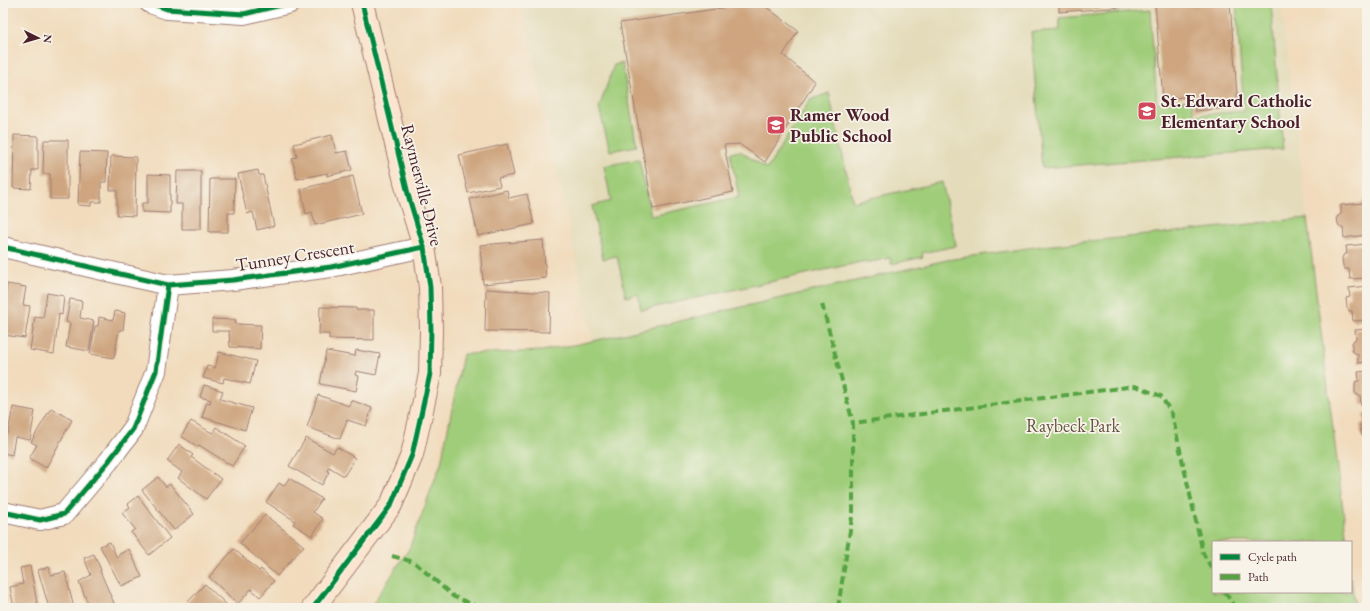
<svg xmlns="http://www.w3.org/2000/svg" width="1370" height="611" font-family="'EB Garamond',serif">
<rect width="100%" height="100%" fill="#f7f3e8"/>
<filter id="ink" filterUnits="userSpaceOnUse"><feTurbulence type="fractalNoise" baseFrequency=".025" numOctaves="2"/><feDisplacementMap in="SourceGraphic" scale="8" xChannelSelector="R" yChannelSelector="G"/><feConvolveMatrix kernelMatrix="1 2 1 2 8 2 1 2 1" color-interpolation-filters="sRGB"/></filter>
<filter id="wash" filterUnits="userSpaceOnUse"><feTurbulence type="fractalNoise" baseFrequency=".012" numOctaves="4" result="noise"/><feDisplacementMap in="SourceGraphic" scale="16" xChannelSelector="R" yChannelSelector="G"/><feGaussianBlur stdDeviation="0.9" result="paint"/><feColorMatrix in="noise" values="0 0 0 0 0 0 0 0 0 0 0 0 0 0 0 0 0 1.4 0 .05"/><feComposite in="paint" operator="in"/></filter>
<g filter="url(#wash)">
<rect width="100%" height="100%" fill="#f1dbbc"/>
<path fill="#e4dbba" d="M522,3H1281L1307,218L1034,247L947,260L593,341Z"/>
<path fill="#a0cd7a" stroke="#757652" d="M1236,3H1271L1283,149L1042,168L1031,32L1060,30L1059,18L1150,10L1157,103L1192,100L1194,115L1244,111Z
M622,63L637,146L610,151L599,108L614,65Z
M829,93L853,202L942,182L956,246L922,253L923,257L891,264L890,258L866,263V261L641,310L638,294L626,297L617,256L603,259L592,206L611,201L604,166L639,159L651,216L739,197L730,153L740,151L767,169L810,100Z
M1307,218L1347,542H1213V592H1351V578L1355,608H370L409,549L441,463L463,354L542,351L593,341L947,260L1034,247Z"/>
<g id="blocks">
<path fill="#cea57f" d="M756,3H761L798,31L783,55L815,82L765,162L739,144L724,145L733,192L653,209L620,23Z
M1059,3H1148V5L1059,12Z
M1155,3H1230L1238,107L1195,111L1194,96L1163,99Z
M3,124H5V183H3Z
M14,135L38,136V170H32L31,189L13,188Z
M332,135L336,153L347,151L352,170L327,176V173L297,179L292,158L297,157L294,144Z
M44,140H68V199H50V174H43Z
M507,144L514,175L498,178L500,186L468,193L459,155Z
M80,152L107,153L106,182H101V202H91V206L78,205Z
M111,156L136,157L135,216L117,215V190H110Z
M258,170L259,175H263L274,226L257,230L253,212L247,214L238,174Z
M177,171H201V229H182V204H176Z
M148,174L170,175V213L142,212V203H148Z
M353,176L362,214L315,225L312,212L306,214L301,189Z
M210,179H235L234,213H228V232H209Z
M507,190L509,198L527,194L534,224L478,236L470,199Z
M1363,200H1367V235L1344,238L1343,227H1340L1338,224L1337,217L1341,214V205L1363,203Z
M543,240L546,278L483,284L480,245Z
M1367,244V278L1350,279L1349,269H1345L1343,266L1342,258L1344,254H1347L1346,246Z
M7,284L26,287L23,305L30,306L25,338L3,335L4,304Z
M1367,286V320L1353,321L1352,311H1349L1347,308L1346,298L1350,297L1349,288Z
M486,289L550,293L549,332L485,331Z
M47,293L64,296L62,315L59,314L54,354L30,350L35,317L43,318Z
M70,299L82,301L80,318L94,321L89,351L66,347L70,323L66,322Z
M320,307L356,308V310H374V340L329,339V334H319Z
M115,311L125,313L123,330H119L114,358L90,354L95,326H98L99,317L113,320Z
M212,319L236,320L235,324L261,325L260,349L230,347L229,331H212Z
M1367,329V362L1358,363V355L1352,351V343L1356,338L1355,330Z
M356,350L380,354L376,375L356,371L355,375L359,376L356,391L320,384L326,351L355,356Z
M219,352L256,361L250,384L224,378L223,383L203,378L207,366L215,368Z
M1367,371V405H1361L1360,395H1357L1355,392V384L1356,381H1359L1358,372Z
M204,385L223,391L220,399L252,408L245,430L202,417L207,402L210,403L211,400L200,397Z
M318,395L349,406L351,400L372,408L366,426L347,420L340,439L307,427Z
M13,407L35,411L30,440L15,437L12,455L3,453V440L4,432L8,433Z
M51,408L72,420L46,468L29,458L37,445L31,442Z
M1363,414H1367V437H1363L1361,434L1360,425L1364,422Z
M191,421L212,433L216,427L245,446L232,466L199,445L198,447L181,436Z
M306,438L333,453L337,447L355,458L344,476L329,467L327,471L329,472L322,485L289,466Z
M179,444L193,455L191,457L221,479L206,499L178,478L182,472L167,461Z
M1364,465H1367V479L1364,476Z
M158,477L166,487L170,484L194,514L174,530L142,490Z
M289,478L322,499L313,512L323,519L312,536L293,524L295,521L266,502L279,483L284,486Z
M138,496L170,538L149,555L131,532L135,529L122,513L130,507L128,504Z
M265,515L304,546L277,576L240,543Z
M110,542L117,558L119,557L118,555L129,549L142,577L121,586L100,546Z
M234,549L259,571L261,569L274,581L260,597L251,589L238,604L209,577Z
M94,554L101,570L100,571L116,608H90L79,582L91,575L84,558Z
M30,566L38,608H14L10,587L23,584L20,568Z
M49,567L51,575L65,572L74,608H49L38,570Z
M205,584L228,606L231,608H182Z"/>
</g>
</g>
<g filter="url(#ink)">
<use href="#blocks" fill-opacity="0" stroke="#9e7d74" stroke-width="1"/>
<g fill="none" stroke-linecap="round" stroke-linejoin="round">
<g stroke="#9e7d74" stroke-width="22">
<path id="street" d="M150,3L167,9L244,14L290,3
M3,247L168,285L233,280L331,267L424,247
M3,512L40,520L64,514L108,462L133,429L156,371L168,285"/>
</g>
<g stroke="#9e7d74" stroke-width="24">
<path id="secondary" d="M313,608L391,505L412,455L430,374L431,330L430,287L424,247L409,198L362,3"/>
</g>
<use href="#street" stroke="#fff" stroke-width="20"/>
<use href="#secondary" stroke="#fbe5cf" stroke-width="22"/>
<path stroke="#56a243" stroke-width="4" stroke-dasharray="8 4" stroke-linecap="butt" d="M822,304L853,423
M392,556L414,562L454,597L482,608
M1225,592L1235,608
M838,608L853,511V423L1135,386L1161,396L1172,414L1203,553L1213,571"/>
<g stroke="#f7f3e8" stroke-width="8">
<path id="cycleway" d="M150,3L167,9L244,14L290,3
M3,247L168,285L233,280L331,267L424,247
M3,512L40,520L64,514L108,462L133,429L156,371L168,285
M313,608L391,505L412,455L430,374L431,330L430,287L424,247L409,198L362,3"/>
</g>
<use href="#cycleway" stroke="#00873e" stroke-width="5"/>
</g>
</g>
<defs>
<g id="school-square" transform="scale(1)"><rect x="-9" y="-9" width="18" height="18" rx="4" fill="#d1495b" stroke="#f7f3e8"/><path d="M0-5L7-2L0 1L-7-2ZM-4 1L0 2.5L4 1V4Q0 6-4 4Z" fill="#fff"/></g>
</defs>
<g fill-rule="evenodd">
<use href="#school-square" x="1147" y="111"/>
<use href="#school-square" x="776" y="125"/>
</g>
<g text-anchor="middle" stroke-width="3.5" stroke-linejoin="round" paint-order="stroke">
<g font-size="18" font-weight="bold" fill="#4a1f2b" stroke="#f7f3e8" text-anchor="start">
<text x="1161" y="107">St. Edward Catholic<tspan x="1161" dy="21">Elementary School</tspan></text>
<text x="790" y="121">Ramer Wood<tspan x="790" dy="21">Public School</tspan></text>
</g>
<g font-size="18" fill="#4a1f2b" stroke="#f7f3e8">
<text transform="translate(422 185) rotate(76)" y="6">Raymerville Drive</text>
<text transform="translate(295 256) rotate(-9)" y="6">Tunney Crescent</text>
</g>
<g font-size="18" fill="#645343" stroke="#f7f3e8">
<text x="1073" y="432">Raybeck Park</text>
</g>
</g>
<rect width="1370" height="611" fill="none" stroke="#f7f3e8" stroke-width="16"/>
<rect x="1212" y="541" width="140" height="52" fill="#f7f3e8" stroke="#b29e9c"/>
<rect x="1220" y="554" width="20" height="6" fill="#00873e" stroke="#b29e9c"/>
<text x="1248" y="561" font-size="12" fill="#4a1f2b">Cycle path</text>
<rect x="1220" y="574" width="20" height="6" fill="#56a243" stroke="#b29e9c"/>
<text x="1248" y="581" font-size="12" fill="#4a1f2b">Path</text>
<g transform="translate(38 38) rotate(95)" stroke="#f7f3e8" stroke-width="3" paint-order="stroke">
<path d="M0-3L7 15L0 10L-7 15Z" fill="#4a1f2b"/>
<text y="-6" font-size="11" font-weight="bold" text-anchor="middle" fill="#4a1f2b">N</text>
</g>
</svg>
